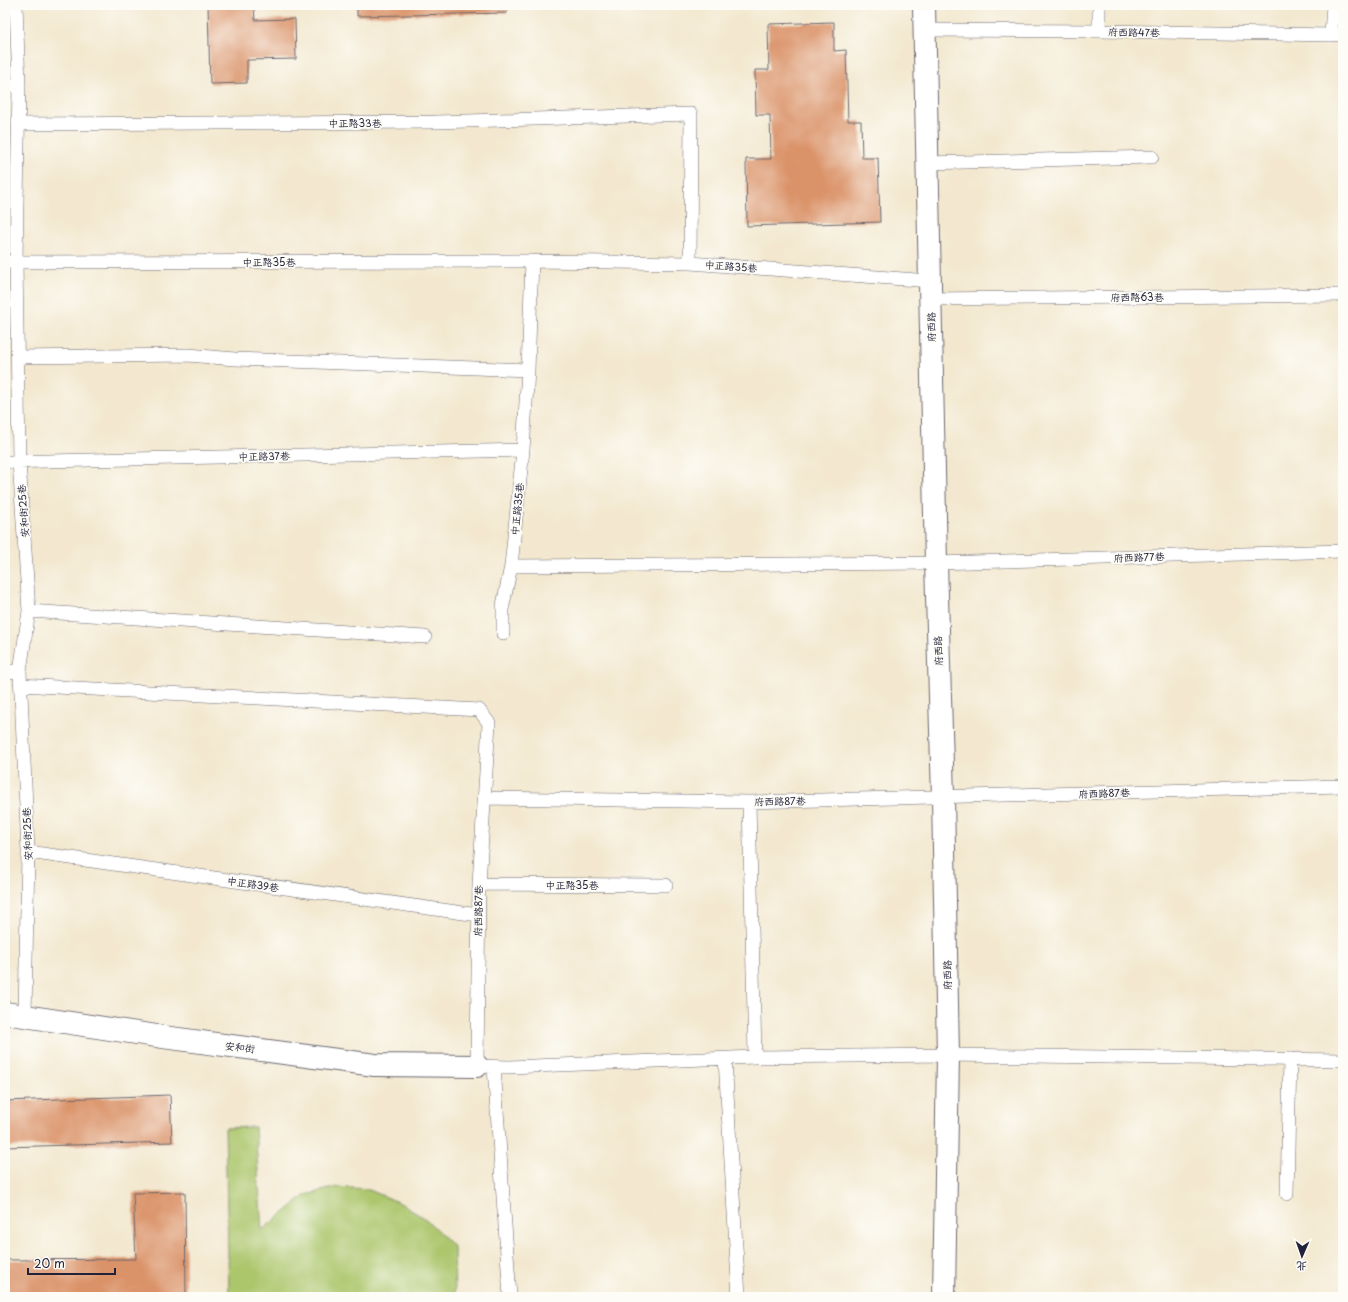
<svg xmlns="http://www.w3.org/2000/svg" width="1348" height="1302" font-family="'Playpen Sans','LXGW WenKai TC',sans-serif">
<rect width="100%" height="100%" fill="#fdfcf7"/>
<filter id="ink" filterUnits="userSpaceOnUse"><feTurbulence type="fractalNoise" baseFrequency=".025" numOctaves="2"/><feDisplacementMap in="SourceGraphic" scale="8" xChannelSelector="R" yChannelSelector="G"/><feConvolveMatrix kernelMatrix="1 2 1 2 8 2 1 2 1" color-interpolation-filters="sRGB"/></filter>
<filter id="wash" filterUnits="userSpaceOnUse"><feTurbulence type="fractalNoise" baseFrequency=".012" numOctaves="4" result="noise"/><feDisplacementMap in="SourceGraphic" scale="16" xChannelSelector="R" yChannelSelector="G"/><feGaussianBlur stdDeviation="0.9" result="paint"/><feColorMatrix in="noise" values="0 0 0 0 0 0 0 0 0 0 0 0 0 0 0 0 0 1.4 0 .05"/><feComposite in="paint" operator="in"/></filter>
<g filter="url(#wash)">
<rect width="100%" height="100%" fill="#f3e8cf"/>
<path fill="#acc66c" stroke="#677454" d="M255,1127L262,1230L306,1195L337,1187L367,1189L400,1203L427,1220L454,1247L455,1297H229L225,1128Z"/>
<g id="blocks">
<path fill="#da9268" d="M208,5H254L255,20L295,19L296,59L247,60V83L210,84Z
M357,5H507V13L357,16Z
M834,22V51L846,50L848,121H861L862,158H878L880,222L747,226L746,159H771L770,115H756L755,70H769L768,24Z
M170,1095L172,1142L5,1147V1101Z
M185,1192L186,1297H5V1260L136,1259L133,1193Z"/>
</g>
</g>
<g filter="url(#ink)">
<use href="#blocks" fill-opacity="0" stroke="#6b676f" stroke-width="1"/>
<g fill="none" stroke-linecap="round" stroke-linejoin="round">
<g stroke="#6b676f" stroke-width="14">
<path id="service" d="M16,5L19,85L16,262L19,461L29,611L20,671L28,852L25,1016
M924,30L1099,31L1331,35L1343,34
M1099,31V5
M1331,35L1333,5
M5,85H19
M18,124L436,122L691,114L690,263
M927,163L1152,157
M5,262L532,261L690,263L930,281
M930,299L1343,295
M18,357L188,355L235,359L528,370
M5,462L523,450
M511,566L936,563L1343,551
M29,611L425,637
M503,634V605L511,566L523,450L528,370L532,261
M5,672L20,671
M20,685L479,710L489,723L479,884L477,1066L509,1067L755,1057L948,1055L1343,1060
M484,798L749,802L1343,786
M749,802L755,1057
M28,852L478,915
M479,884L666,885
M725,1059L739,1297
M494,1067L510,1297
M1287,1194L1290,1059"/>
</g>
<g stroke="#6b676f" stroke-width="24">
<path id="minor" d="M924,5L936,563L943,797L948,1055L944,1297
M5,1013L163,1037L375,1065L477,1066"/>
</g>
<use href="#service" stroke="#fff" stroke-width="13"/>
<use href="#minor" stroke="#fff" stroke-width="22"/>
</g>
</g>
<g text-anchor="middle" stroke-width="3.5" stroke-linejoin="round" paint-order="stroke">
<g font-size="10" fill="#22223b" stroke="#fdfcf7">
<text transform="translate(1134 32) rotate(1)" y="4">府西路47巷</text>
<text x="355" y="127">中正路33巷</text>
<text x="269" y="266">中正路35巷</text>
<text transform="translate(731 266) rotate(4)" y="4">中正路35巷</text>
<text x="1137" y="301">府西路63巷</text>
<text transform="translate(931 327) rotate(-91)" y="4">府西路</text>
<text transform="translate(264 456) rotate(-1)" y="4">中正路37巷</text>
<text transform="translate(517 509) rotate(-84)" y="4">中正路35巷</text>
<text transform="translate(23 511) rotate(-94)" y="4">安和街25巷</text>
<text transform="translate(1139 557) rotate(-2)" y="4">府西路77巷</text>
<text transform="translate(938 651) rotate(-92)" y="4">府西路</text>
<text transform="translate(1104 793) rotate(-2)" y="4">府西路87巷</text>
<text transform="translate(780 801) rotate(-1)" y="4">府西路87巷</text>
<text transform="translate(27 834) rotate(-92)" y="4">安和街25巷</text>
<text transform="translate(253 884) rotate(8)" y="4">中正路39巷</text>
<text x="572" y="889">中正路35巷</text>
<text transform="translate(478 911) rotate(-89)" y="4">府西路87巷</text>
<text transform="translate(947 975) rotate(-91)" y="4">府西路</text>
<text transform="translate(240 1047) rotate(7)" y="4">安和街</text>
</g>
</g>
<rect width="1348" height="1302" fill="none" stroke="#fdfcf7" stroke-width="20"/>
<g transform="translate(1302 1256) rotate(182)" stroke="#fdfcf7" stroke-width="3" paint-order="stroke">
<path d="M0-3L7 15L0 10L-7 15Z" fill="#22223b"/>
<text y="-6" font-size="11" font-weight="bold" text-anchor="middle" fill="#22223b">北</text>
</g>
<path d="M28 1268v6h87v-6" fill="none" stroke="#22223b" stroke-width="2"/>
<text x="34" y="1268" font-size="12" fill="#22223b" stroke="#fdfcf7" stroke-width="3" paint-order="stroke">20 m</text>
</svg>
